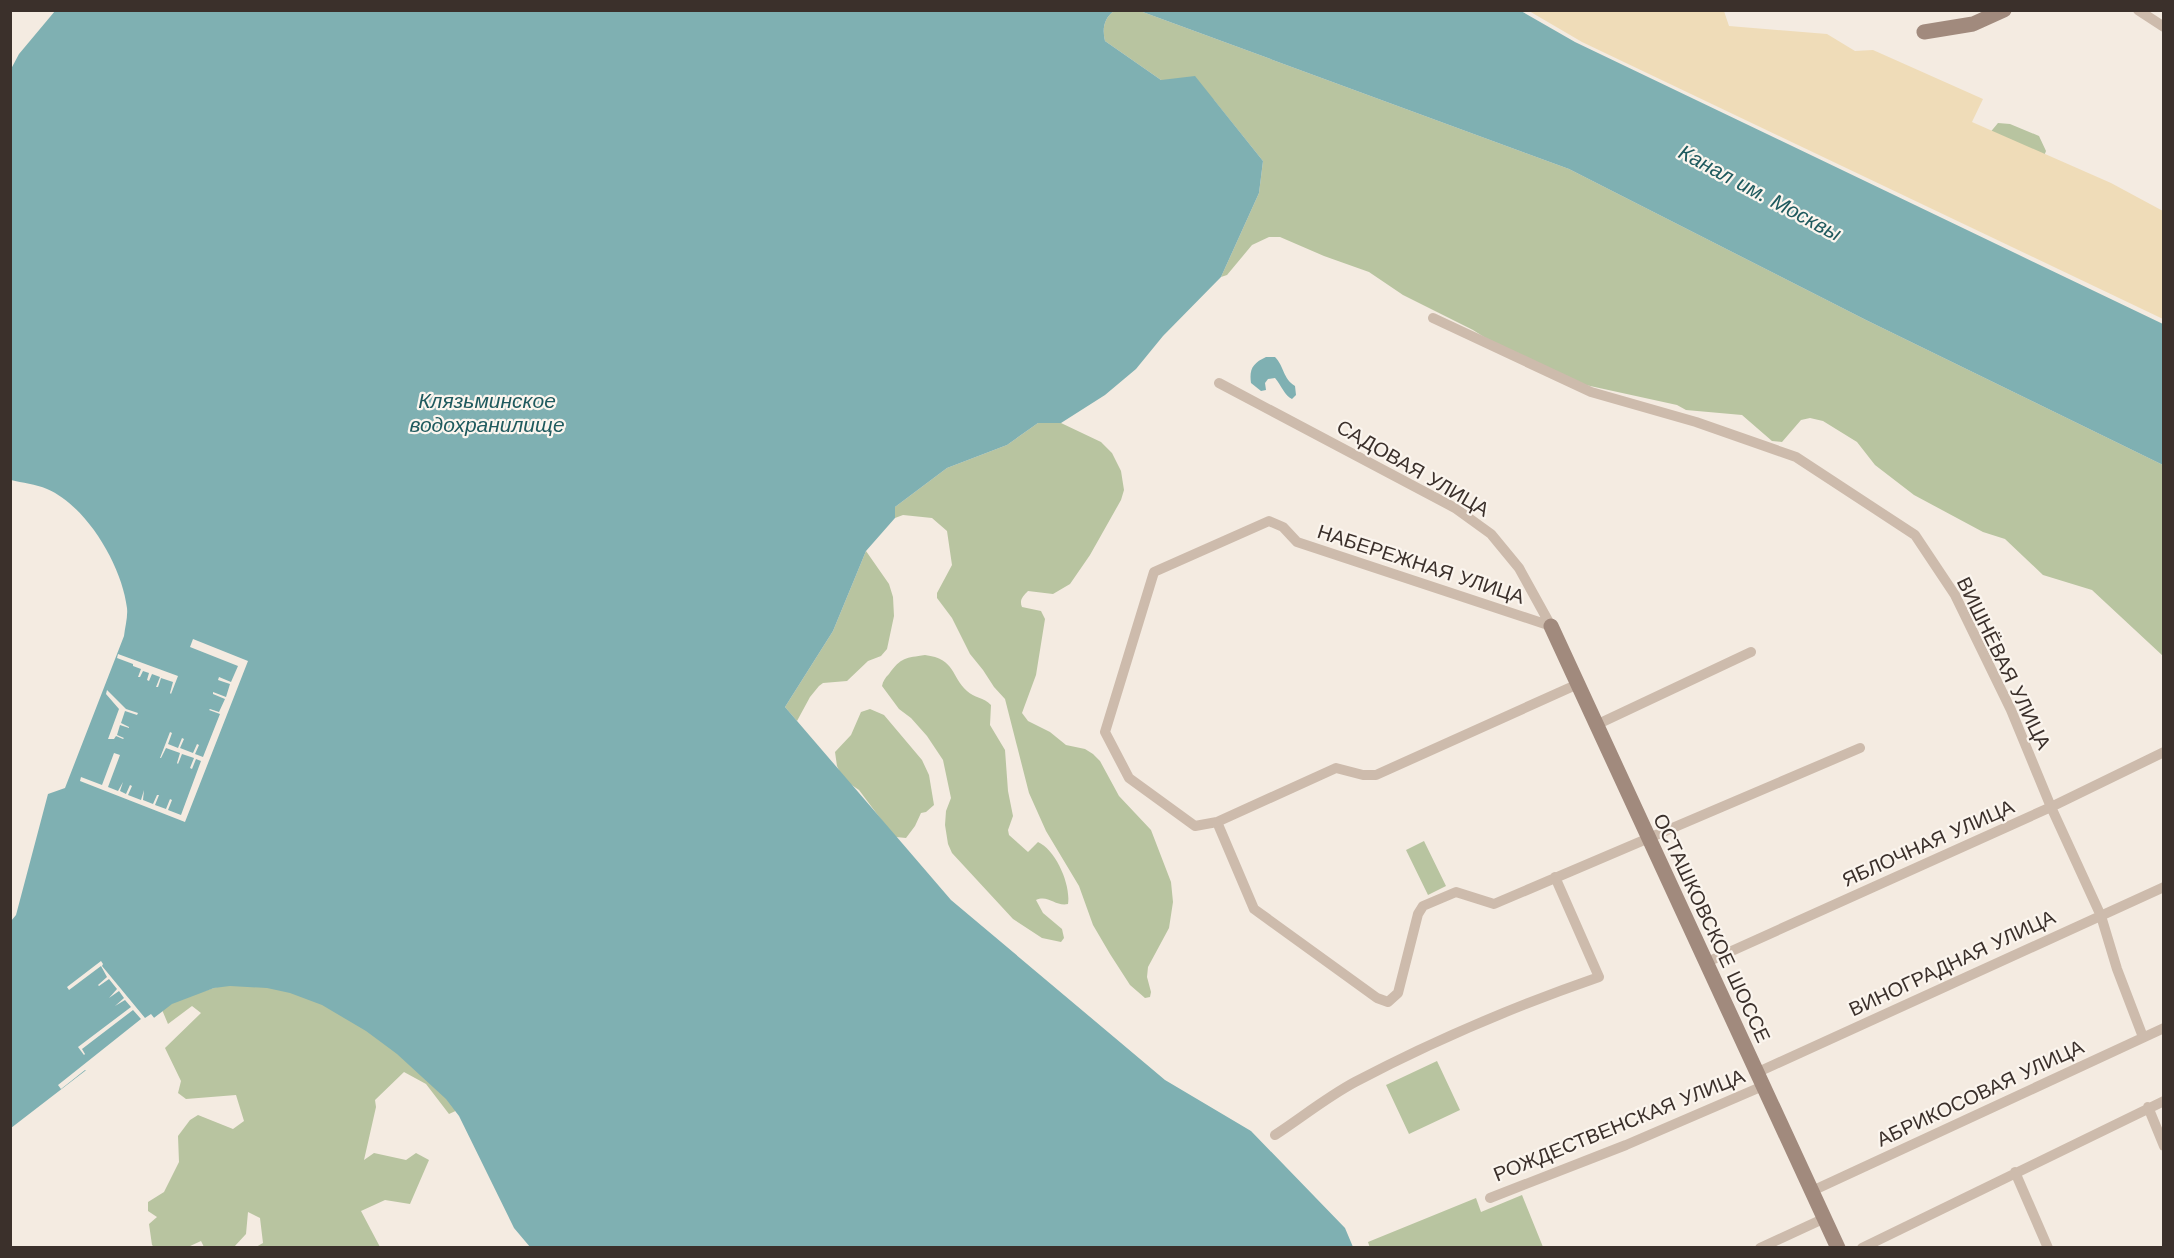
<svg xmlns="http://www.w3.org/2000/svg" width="2174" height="1258" font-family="'Work Sans',sans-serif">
<rect width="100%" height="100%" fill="#f4ebe1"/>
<path fill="#b8c4a0" d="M1114,11H1140L1569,169L1866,320L2163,465V656L2092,590L2043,575L2005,539L1983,532L1914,495L1875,465L1857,442L1823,421L1810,418L1801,420L1782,442L1772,441L1742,415L1686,410L1677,405L1581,384L1498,346L1473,330L1403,295L1369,272L1324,256L1280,237H1269L1252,245L1227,275L1221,277L1259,193L1263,161L1214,100L1161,80L1105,41C1102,29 1104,18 1114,11Z
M1998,123L2010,124L2039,136L2046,151L2042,161L1988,135Z
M1038,423H1061L1101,442L1112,453L1121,471L1124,490L1121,500L1090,555L1070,584L1053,594L1028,591C1023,596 1019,600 1022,607L1041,611L1045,619L1036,675L1022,713L1028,721L1050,732L1066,745L1085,749L1093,754L1100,761L1119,796L1151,830L1171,882L1173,902L1169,928L1148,967L1147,977L1151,992L1150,997L1145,998L1130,985L1110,954L1093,925L1079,886L1046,831L1029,793L1005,699L994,687L983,670L970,654L952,618L937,598V593L952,565L947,531L932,518L903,515L895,518V507L947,468L1007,445Z
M866,551L889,584L893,597L894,616L887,649L881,656L868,661L847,681L823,683L819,686L810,697L797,721L785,707L833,631Z
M925,655C956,659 951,677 967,691C974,698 984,697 991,705L990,725L1005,750L1008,791L1013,816L1008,830L1009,835L1028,852L1038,842C1056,850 1071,885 1068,904C1056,907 1048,894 1036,900L1043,913L1062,929L1064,938L1061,942L1042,938L1013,919L952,853L948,844L945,825L946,811L951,798L943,760L927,736L911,718L899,709L882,686C883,681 885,678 889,674C901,657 906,658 925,655Z
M870,709L884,715L922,760L929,775L934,805L926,812L921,813L915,826L906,838L896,837L889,830L859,790L843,779L837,766L835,752L851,735L861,712Z
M1424,841L1446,886L1428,895L1406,850Z
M255,975L348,1002L462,1108L449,1114L426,1084L404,1072L375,1100L376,1107L364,1160L374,1153L406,1160L416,1153L429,1160L410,1204L385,1200L361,1211L380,1247H256L263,1243L260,1218L248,1212L246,1234L234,1247H204L201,1241L188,1247H154L152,1245L149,1224L157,1217L148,1211V1202L164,1192L179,1162L178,1136L190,1120L198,1115L233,1129L244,1121L236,1095L186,1099L178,1093L181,1081L165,1048L201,1013L192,1006L168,1024L160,1005Z
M1437,1061L1460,1110L1409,1134L1386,1085Z
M1522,1195L1543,1247L1370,1248L1368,1242L1476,1198L1481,1212Z"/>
<path fill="#efdcb8" d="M1529,11H1724L1729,26L1827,34L1855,51L1873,50L1983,99L1972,122L2111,183L2163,211V319L1582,42Z"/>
<path fill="#7fb0b2" d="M55,11H1114C1104,18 1102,29 1105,41L1161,80L1195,76L1263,161L1259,193L1221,277L1163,336L1136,369L1105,395L1061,423H1038L1007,445L947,468L895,507V518L866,551L833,631L785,707L951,900L1165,1080L1251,1131L1345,1228L1353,1247H530L514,1228L459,1116L446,1099L397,1054L366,1031L322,1005L290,993L267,988L230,986L214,988L172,1004L11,1128V921L16,915L48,794L65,788L124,636C125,627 128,617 127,608C122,566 87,506 47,489C36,484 22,483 11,480V69L19,54Z
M1140,11H1521L1575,42L2163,324V465L1866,320L1569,169Z
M1266,357H1275C1284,366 1283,379 1295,386L1296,395L1292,399C1285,396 1281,385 1275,378L1268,379L1265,383L1266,390L1261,391L1251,383C1249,369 1253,363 1266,357Z"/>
<path fill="#f4ebe1" d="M193,639L248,661L185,822L80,781L81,777L102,785L114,753L120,755L108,787L118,791L123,782L120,791L126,794L130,785L132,786L128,795L141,800L144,790L143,800L153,804L157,795H159L155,805L166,809L170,799L172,800L168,810L181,815L201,761L196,759L192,769L190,768L194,758L182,754L178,764L177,763L180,753L166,748L161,758H160L170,732L172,733L168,744L178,748L182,738L184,739L180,748L193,753L197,744L199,745L195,754L203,757L220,714L209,710L210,709L219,712L225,699L213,694V692L226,697L230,684L218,680L219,677L231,682L238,666L190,647Z
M118,654L178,676L171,694L170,693L173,682L161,678L158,687H156L160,677L152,674L149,681L147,680L149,673L143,671L140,677H138L141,669L133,666V664L117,658Z
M107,690L126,709L138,713L137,715L125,711L121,723L129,727V728L120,725L117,735L124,738L123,739L116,736L114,739H108L119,709L106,694Z
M101,961L103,964L102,966L145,1018L151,1014L155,1019L88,1072L85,1070L61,1089L58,1085L141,1019L133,1010L82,1049L85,1054L84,1055L78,1047L131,1007L125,1000L115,1006L124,998L119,991L109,998L117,989L109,979L99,986L98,985L107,977L101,966L69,990L67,987Z"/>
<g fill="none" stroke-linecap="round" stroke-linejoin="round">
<path stroke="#cdbbac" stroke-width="10" d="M2138,10L2164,27
M1433,318L1591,392L1696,422L1796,457L1915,535L1955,595L2011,710L2051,807L2101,916L2117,969L2143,1037
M1219,383L1455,508L1491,534L1519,568L1551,626
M1551,626L1297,542L1283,527L1269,521L1154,572L1105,732L1129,778L1195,826L1217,822L1336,768L1363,775H1376L1578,684
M1596,725L1751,652
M1217,822L1254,909L1377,998L1388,1002L1398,993L1418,914L1423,906L1456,892L1494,904L1860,748
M1705,963L2051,807L2164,752
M1756,1073L2164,887
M2148,1107L2164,1146
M1275,1135C1301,1118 1327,1097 1355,1082C1433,1041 1515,1006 1599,977L1555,877
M2015,1172L2048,1248
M1812,1191L2164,1028
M1490,1198L1626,1145L1763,1086
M1760,1248L1825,1218
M1862,1248L2164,1101"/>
<path stroke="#a18a7d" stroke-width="15" d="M1924,32L1973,24L2004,10
M1551,626L1838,1248"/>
</g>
<g text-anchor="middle" stroke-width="4.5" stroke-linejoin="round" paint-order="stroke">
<g font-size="20" fill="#3b302b" stroke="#fbf5ee">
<text transform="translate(1413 468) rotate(30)" y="7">САДОВАЯ УЛИЦА</text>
<text transform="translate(1421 564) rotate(18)" y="7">НАБЕРЕЖНАЯ УЛИЦА</text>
<text transform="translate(2004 663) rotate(64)" y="7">ВИШНЁВАЯ УЛИЦА</text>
<text transform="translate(1928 843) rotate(-24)" y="7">ЯБЛОЧНАЯ УЛИЦА</text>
<text transform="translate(1712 928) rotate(65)" y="7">ОСТАШКОВСКОЕ ШОССЕ</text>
<text transform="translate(1952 963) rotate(-25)" y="7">ВИНОГРАДНАЯ УЛИЦА</text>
<text transform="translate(1980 1093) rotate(-25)" y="7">АБРИКОСОВАЯ УЛИЦА</text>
<text transform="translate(1619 1125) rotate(-22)" y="7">РОЖДЕСТВЕНСКАЯ УЛИЦА</text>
</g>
<g font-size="21" font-style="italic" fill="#1f5a5e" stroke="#fbf5ee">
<text transform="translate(1760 193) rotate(28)" y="7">Канал им. Москвы</text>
<text x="487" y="408">Клязьминское<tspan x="487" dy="24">водохранилище</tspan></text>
</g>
</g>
<rect width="2174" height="1258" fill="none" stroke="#3b302b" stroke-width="24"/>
</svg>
